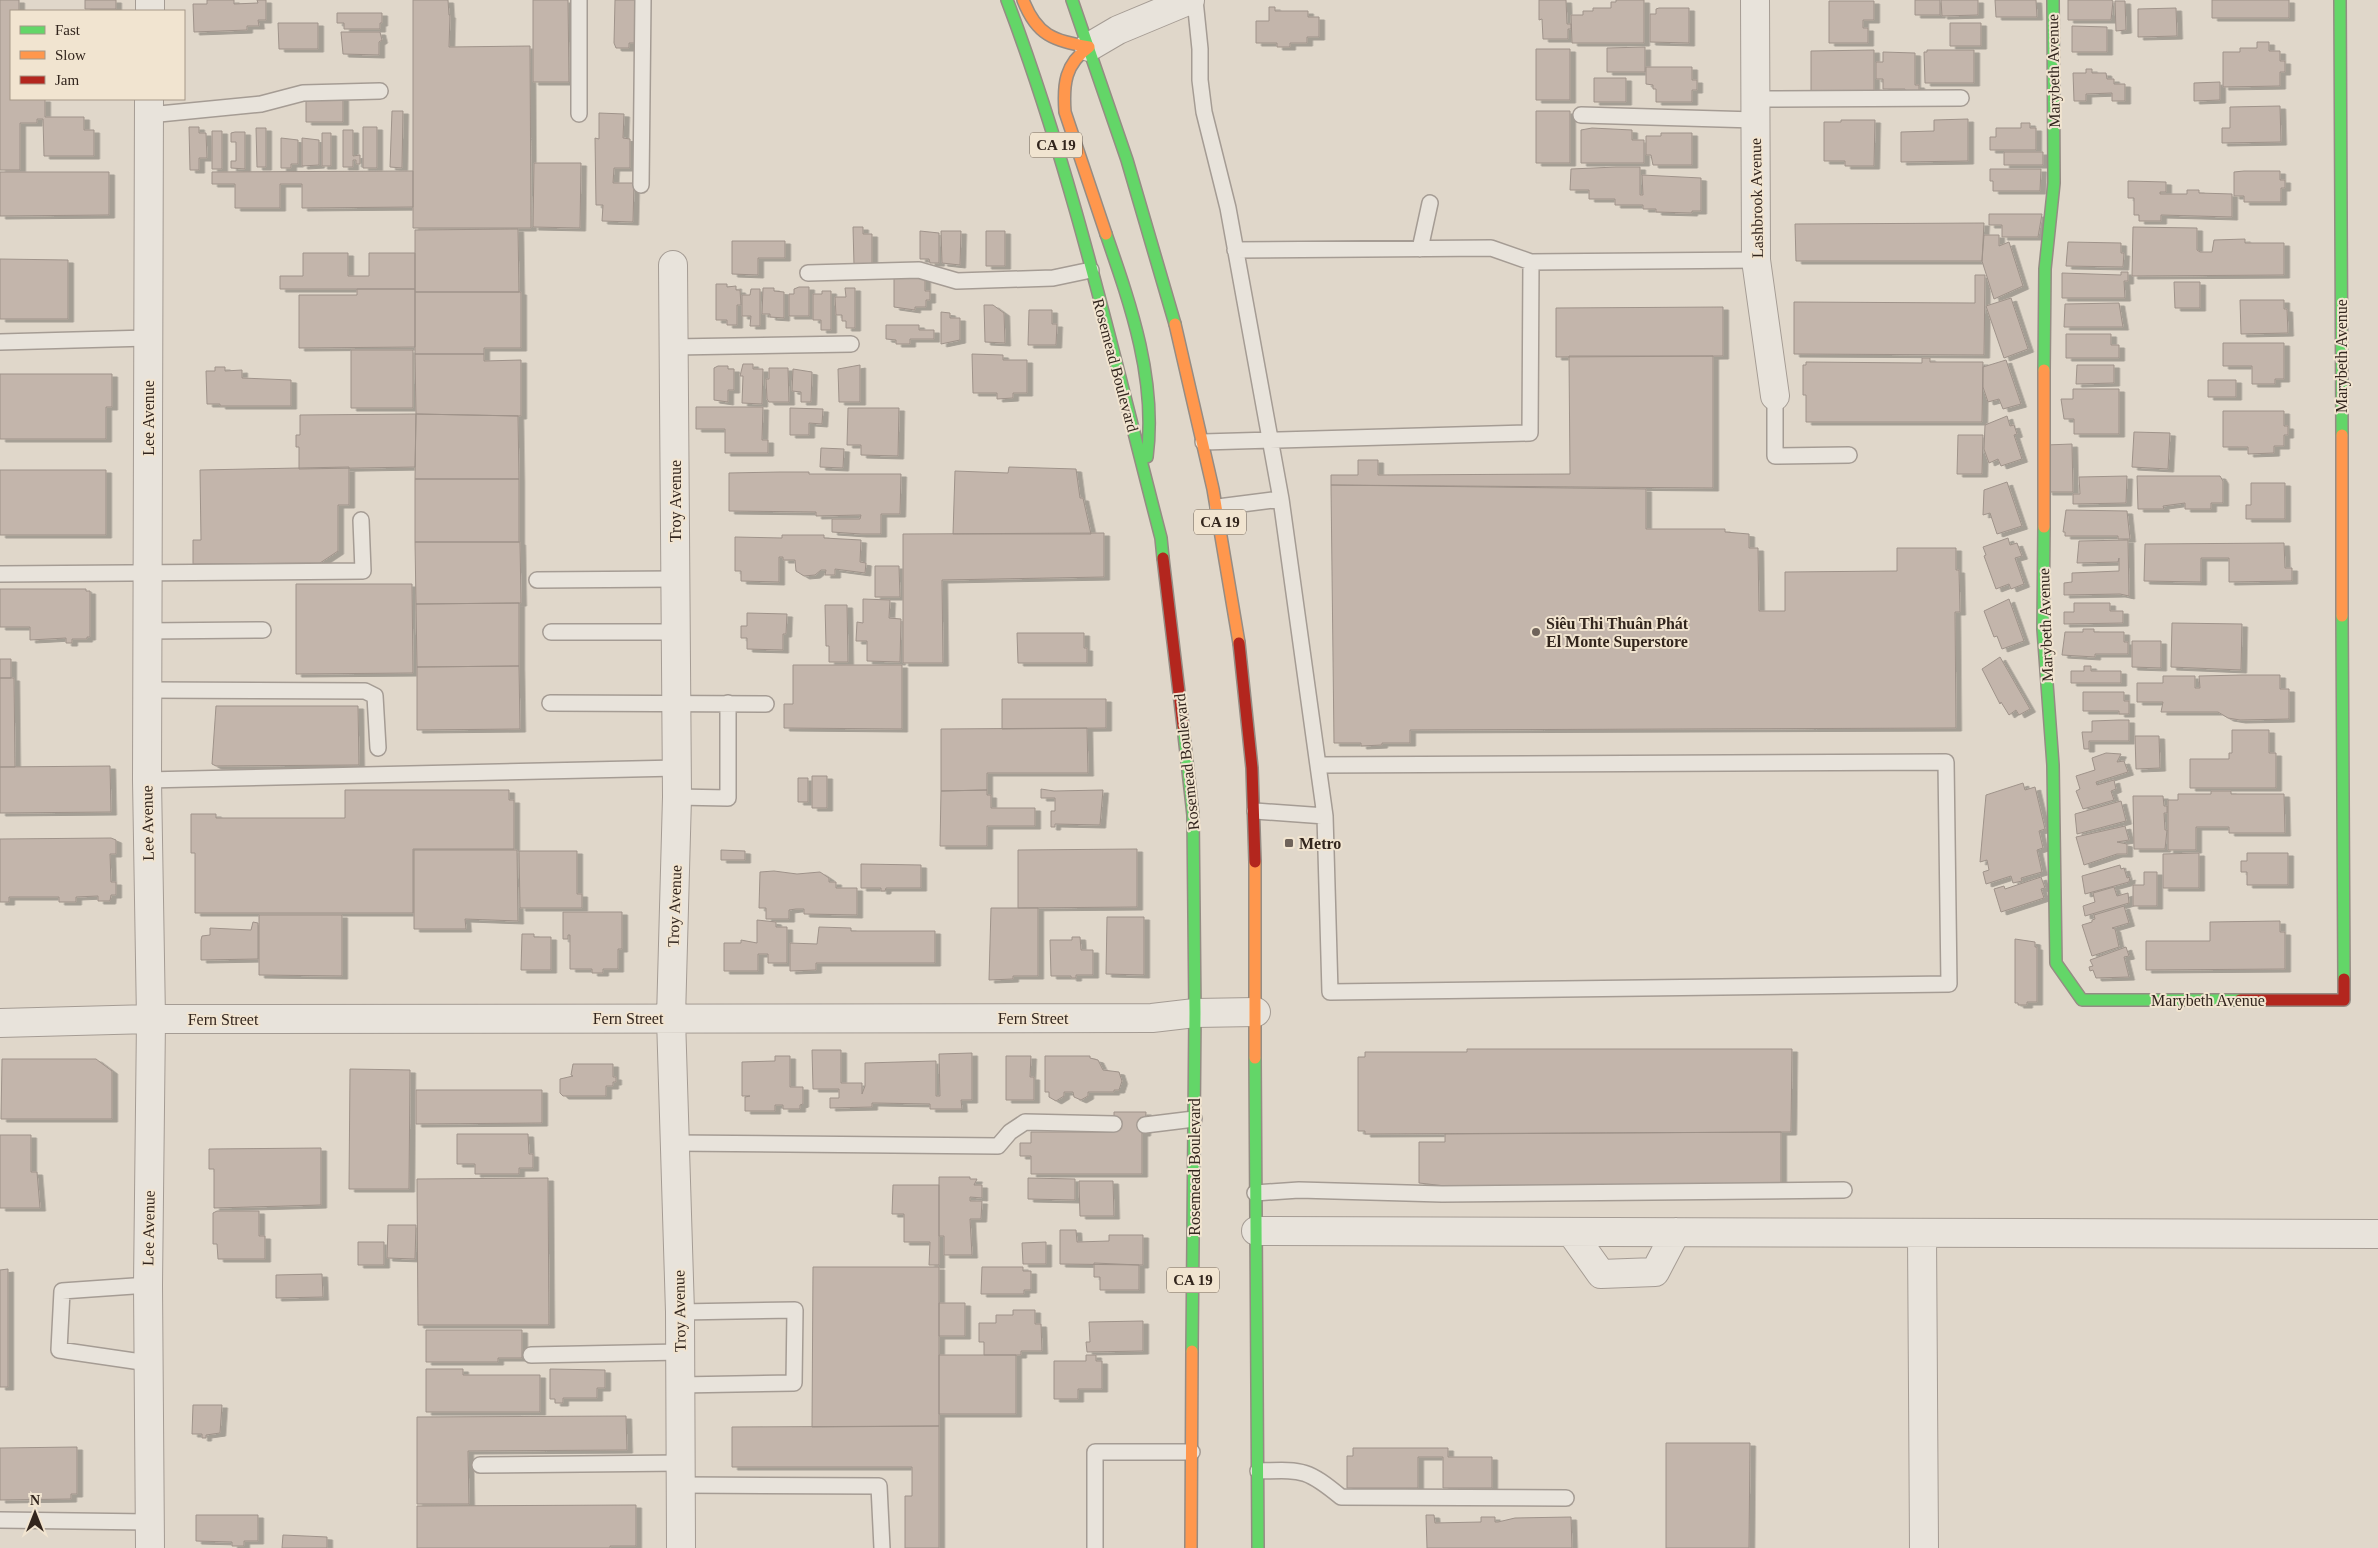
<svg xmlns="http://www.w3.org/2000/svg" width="2378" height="1548" font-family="Georgia,serif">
<defs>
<filter id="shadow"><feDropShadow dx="5.5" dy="3" stdDeviation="0" flood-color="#0004"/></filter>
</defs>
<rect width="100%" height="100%" fill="#e0d7ca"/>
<path fill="#c3b5ab" stroke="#9f938a" filter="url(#shadow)" d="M0,0H19V11H11V99H45V117H84V130H94V156H44L43,119H37V123H20V170H0Z
M85,0H116V9H85Z
M207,0H234V4L258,3L257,0H266V20H258L259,26H247V30L194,32L193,4H207Z
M413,0H448L449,15H450L449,47L530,46L531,228H413Z
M533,0H568L569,82H533Z
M615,0H639V43H629V48H616L614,43Z
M1539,0H1566L1567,24H1571V29H1568V39H1543L1542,19L1539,20Z
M1616,0H1644V43H1572L1571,15H1583V11H1593V8H1611V2H1616Z
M1915,0H1940V15H1915Z
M1941,0H1978V15L1942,16Z
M1995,0H2036L2037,17H1996Z
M2068,0H2111L2113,1L2111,20H2068Z
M2212,0H2289V18H2212Z
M1829,1H1874V20H1863V28H1868V43H1829Z
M2115,1H2125L2126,30L2116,31Z
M1269,7H1275V11H1308V17H1319V37H1307V43H1290V47H1277V43H1256V21H1269Z
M1659,8H1689V43L1650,42V14H1656V9Z
M2176,8L2177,36L2138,37V9Z
M337,13H382V23H380V29H344V23H337Z
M278,23H318V49H279Z
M1950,23H1981V46H1950Z
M2072,26L2107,27V52H2072Z
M341,32H380L382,40L379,42V55L343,54Z
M2257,42H2269V51H2280V61H2285V72H2280V86L2223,87V52H2240V48H2257Z
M1645,47V72H1607V48Z
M1536,49H1570V100H1536Z
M1874,50V92H1811V51Z
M1927,50H1974V83H1925L1924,52H1927Z
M1883,52L1915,53V85H1919V97H1905V89H1883V79H1876V62H1883Z
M1646,67H1692V80H1697V90H1692V102H1656V89H1653V85L1646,84Z
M2086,69H2092V73H2106L2107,79H2114V84H2125V101H2112V93L2086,94V101H2074L2073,73H2086Z
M1594,78H1626V102H1594Z
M2220,82V100L2194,101V83Z
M306,98H343V122H306Z
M2280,106L2281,142L2222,143V128H2230V107Z
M392,111H403L402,168L390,167Z
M1536,111H1570V163H1536Z
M599,113L624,114L623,138L630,139V168H614L613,183H634L633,222L602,221L603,205H596L595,138L599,139Z
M1968,119V161L1901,162V132L1934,131V120Z
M1841,120H1875L1874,166H1845V161H1824V122H1841Z
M2021,123H2030V128H2036V150H1990V137H1996V128H2021Z
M189,127H199V133H206L207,158H199V170H190Z
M363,127H377V168H363Z
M256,128H266V167H257Z
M1592,128L1632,130V140H1644V163H1581V130Z
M343,130H353V156L360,155V164H356V160H353V167H343Z
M212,131H222V169H212Z
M235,132H245V169L231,168V161H236V142H231V133Z
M322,133H331V166H322Z
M1661,133H1692V165H1653L1651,155H1646V136H1661Z
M281,138L298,140V164H291V168H281Z
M302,138L319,140V165L302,166Z
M2004,152H2043V165H2004Z
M534,163H581L580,228L533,227Z
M1616,167H1640V195H1643L1642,175L1701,178V211H1692V213L1656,212V209H1643V205H1615V199H1589V190H1570L1571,169Z
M1990,169H2041L2040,191H1993V181H1990Z
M413,171V207L302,208V184H280V208H235V184H212V172Z
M2244,171H2280V180H2285V188H2281V202H2244V196H2234V172Z
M0,172H109V215L0,216Z
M2128,181L2166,182V192H2160V194H2187V190H2199V193L2232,194V217L2161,215V221H2139V215H2134V198H2128Z
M1989,214H2042L2038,237H2002V225H1989Z
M1984,223L1982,261H1796L1795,224Z
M853,227H863V234H872V264L854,265Z
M2133,227L2197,228V250L2200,252H2212L2214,240L2245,239V243H2284V275L2132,276Z
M518,229L519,292H415V230Z
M920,231L939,233V263H930L929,259H920Z
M941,231H961L960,265L942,263Z
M986,231H1005V266H986Z
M1984,235H1999V246L2009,242L2023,286L1994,299L1982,261Z
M732,241H785V258H758V275L732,274Z
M2068,242L2121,243V253H2124L2123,267L2066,266Z
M303,253H348V276H369V253H415V289H280V276H303Z
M0,259L68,260V319H0Z
M2121,272H2128V281H2124L2125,298H2062V273L2121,275Z
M1975,275H1985L1984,355L1794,354V302L1975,303Z
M894,276H925V291H930V300H926V307H915V310L894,307Z
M2174,282H2200V308H2175Z
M716,284H727V287L736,286V290H740L741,305H737V325H727V320H716Z
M799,287H809V316H789V294H794V289Z
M763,288H774V291L784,292V318L770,317V314H762Z
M845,288H855V328H846V321H842V315H836L835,297H846Z
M357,289H415V347L299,348V295H357Z
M751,289H760V326H750L751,316H742V295H750Z
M822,291H831V330H821V320H813V294H822Z
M415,292H521V348H484V354H415Z
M2011,298L2028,349L2004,358L1986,306Z
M2240,300H2284V309H2287L2288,333L2241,334Z
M2119,303L2123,327H2064L2065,304Z
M984,305H993L1004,313L1005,343L985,342Z
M1723,307V356L1556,357V308Z
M1029,310H1052V324H1057L1056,345H1028Z
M941,312L950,313V318H960V340L941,344Z
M886,325H919V330H934V339H910V344H896V340L886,339Z
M2066,334H2111V345H2119V358H2066Z
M2223,343H2284V379H2275V384H2252V366H2223Z
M351,350H413V408H351Z
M415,354H484V361L521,360V416L416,414Z
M972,354L1003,355V360H1027V393H1013V398L997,399V393H973Z
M1569,356H1713V488L1331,485V475H1358V460H1378V475L1570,474Z
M1922,358H1930V362H1983L1982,422H1806V395H1803V365H1806V362L1922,363Z
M2006,360L2021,404L2003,409L1999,399L1988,402L1983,387V367Z
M743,364H753V369H763L762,404L742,403L743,376H740Z
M860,365V402H839L838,369Z
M2077,365H2114V383L2076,384Z
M718,366H728V369H734V390H728V402L714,400V368Z
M215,367H225V371L242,370V378L291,380V406H220V404H207L206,371H215Z
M769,368H788L789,402H769L767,399L766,379H769Z
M793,369L812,372L811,402H801V392L792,391Z
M0,374H112V407H106V439H0Z
M2208,380H2236V397H2208Z
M2073,389H2119V434H2074V419H2064L2061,399H2073Z
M696,407H763L762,440H768V453H725V429H696Z
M790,408L823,409L822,424L809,423V435H790Z
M848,408H899L898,456L861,455V445H847Z
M2223,411H2284V426H2288V435H2284V446H2274V453L2248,454V447H2223Z
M416,414L518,416L519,479H415Z
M416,414L415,467L299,469V447H296V435H300V415Z
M2007,416L2010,426L2014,425L2017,434L2014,435L2022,459L2001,466L1998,459L1989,463L1984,449L1985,425Z
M2134,432L2170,433L2168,469L2132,467Z
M1958,435H1983L1982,474H1957Z
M2072,444L2073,492H2047L2046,445Z
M821,448L844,449L843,468L820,467Z
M349,467V505H338V551L320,563L193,564V540H201L200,470Z
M1009,467L1076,469L1080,498H1083L1091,534H953L955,471L1008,473Z
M0,470H106V535H0Z
M780,472H809V474H901L900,514H881V534H861L832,532V519H860L861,515L816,516V512L729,511V473Z
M2127,476L2126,503L2073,504V494H2080L2079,477Z
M2137,476H2220L2223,481V503H2211V509H2185V503L2163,506L2164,509H2138Z
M415,479H519V542H415Z
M2007,482L2022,526L1997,534L1990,513L1983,515L1984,490Z
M2251,483H2285V519H2246V505H2251Z
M1331,485L1646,489V529H1725V532L1749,534V548H1758L1759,611H1785V572L1897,571V548H1956V570H1959L1960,612H1955L1956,728L1410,730V743H1382V745L1361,746V743H1334Z
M2066,510L2127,511L2130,539H2118V536H2065V532H2063Z
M1104,533V577L942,580L943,663H903V534Z
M782,535H824V538L861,540L860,562L866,563L865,573L835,569V575H825L826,570H821L815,575L804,576L796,571L795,560H783V557H779V582L741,581V571H735V537L782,538Z
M2008,538L2010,545L2017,543L2022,556L2015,558L2024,584L2011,589L2009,584L1996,589L1984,556L1986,555L1983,547Z
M2128,540L2129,596L2120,594L2064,595V583L2072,582V573L2119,571V558L2118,562L2077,563L2079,541Z
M415,542H520L521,603L416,604Z
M2284,543L2285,568H2292V581L2229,582V558H2201V582L2144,581L2145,544Z
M875,566H899L900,597H875Z
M296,584H412L413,673L296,674Z
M0,589H86V591H90V637H87V639H72V643H66V638L30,640V627H0Z
M863,599L890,600L889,618L901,619L900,662L867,661V641H856L857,622L863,623Z
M2009,599L2024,641L2002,649L1997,636L1994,637L1984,611Z
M519,603V666L417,667L416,604Z
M2074,603H2110V611H2123V623L2064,624V612H2074Z
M825,605H847L848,662H829V646H826Z
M747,613L787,614L786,634H783V650L747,649V638H741V626H747Z
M2172,623L2242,624L2241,670L2171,667Z
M2083,629H2094V632H2124V642H2128V654H2095V657L2062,655L2065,632H2083Z
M1017,633H1084V648H1087V663H1018Z
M2132,641H2161V668L2132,667Z
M2000,657L2030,709L2019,715L2016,710L2009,715L2001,702L2000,704L1982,669Z
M0,659H11V678H0Z
M793,665H902V729L784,728V704H793Z
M519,666L520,729L417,730V667Z
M2084,666H2091V671H2121V683H2071V671H2084Z
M2242,675H2280V689H2289V719L2240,720L2228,718L2218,712H2161L2163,702H2137V683H2163V676H2195V688H2200L2199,676Z
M0,678H14L15,767H0Z
M2083,692H2124V701H2129V714H2119V711H2083Z
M1002,699H1106V728L1002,729Z
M216,706H358L359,765L216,766L212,764Z
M2119,720H2129V741H2089V749H2084L2082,732H2092V721Z
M1087,728L1088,773H987V790L941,791V729Z
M2232,730H2269V753H2276V788H2190V759H2229V753H2232Z
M2135,736H2159L2160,768L2136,769Z
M2106,753L2121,754L2117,762L2124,761L2128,772L2096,782L2097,785L2114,780L2116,789L2111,791L2114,800L2083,809L2076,791L2080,789L2076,776L2095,770L2092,758Z
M110,766L111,812L0,813V767Z
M812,776H827V808H812Z
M798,778H808V802H798Z
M2023,783L2025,790L2035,787L2045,829L2039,831L2043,848L2037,850L2042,872L2021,878L2022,881L2013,883L2011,876L1986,884L1983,872L1989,870L1987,860L1980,862L1986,795Z
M1041,789L1054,791L1103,790L1100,825L1055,824V827H1051V811H1055V798H1041Z
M345,790H509V800H514V849H413V913H195V853H191V814H216V818H345Z
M987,790V795H991V808H1035V826H987V846H940L941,791Z
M2211,791H2231V794H2284L2285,833H2229V827H2196V850H2168V800H2178V794H2211Z
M2133,796H2163L2164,806H2167V813H2164L2165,830H2167L2165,849H2134Z
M2121,801L2126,821L2077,834L2075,814Z
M2125,826L2129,840L2117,842L2127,844V854H2117L2084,865L2076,837Z
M111,838L116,840V854H110L111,882H116V895H111L110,901H98V896L76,897V902H59V897H9V902H0V839Z
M1137,849V907L1018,908V850Z
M414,850H517L518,921L465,919L466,929H414Z
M721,850L745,851V860H721Z
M519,851H577V894H582V908H520Z
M2199,853V888H2163V854Z
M2247,853H2288V885H2247V872H2241V861H2247Z
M861,864L921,865V888H886L885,891H881V888H861Z
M2120,865L2121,869L2124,868L2127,878L2130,877L2129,882L2085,894L2082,876Z
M774,871L797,874L820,872L829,878V882H836V888H857V915L804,914V909H796L789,910V919H766V908H759L760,872Z
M2144,872H2157V906H2133V885H2144Z
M2041,877L2045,888L2041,889L2044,898L2001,912L1994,889L2004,886L2005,889Z
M2114,887L2117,896L2128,893L2129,903L2085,916L2083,906L2095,902L2093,893Z
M2124,906L2129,923L2112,928L2115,929L2119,947L2092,956L2082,925L2092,922V920L2095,919L2094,915Z
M991,908H1038V976H1013V979L989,980Z
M563,912H622V949H618V969H603V973H592V969H570V935H568V939H563Z
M259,915H342V976L259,975Z
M1107,917H1144V975L1106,974Z
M757,920L776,922V927H787V963H768V954H758V971H724V943H741V940L757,943Z
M2280,921V932H2285V969L2146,970V941H2210V922Z
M253,922L258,923V959L201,960V940L202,936L210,935V928L251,930Z
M819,927L851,928V931H935V963H816V970L790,971V943L817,944Z
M522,934H534V937H551V970H521Z
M1072,937H1080L1081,950H1093V975H1076V978H1071V976H1051L1050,940H1072Z
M2015,939L2035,942V947H2037V1002H2027V1005H2018V1003H2015Z
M2126,947L2129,956L2124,957L2129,977L2096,978L2093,970L2090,971L2089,967L2093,966L2090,960Z
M1467,1049H1792L1791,1132L1365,1134V1131H1358V1057H1365V1052H1467Z
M812,1050H841V1083H862V1094L865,1086V1063L936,1061V1096H940L939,1054L972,1053V1100H961L962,1109H930V1104L875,1103H872V1107L830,1108V1098H839V1089H813Z
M775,1056H790V1087H803V1104L800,1105V1109H783V1105H775V1111H745V1097L750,1096H742V1062L775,1061Z
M1006,1056H1031L1030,1077H1034V1100H1006Z
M1045,1056H1090V1058L1098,1060L1103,1070L1119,1072L1122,1081L1119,1090H1114V1092H1088V1096L1081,1100L1074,1097L1073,1092H1064V1096L1056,1101L1049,1097V1092H1045Z
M2,1059H96L112,1071V1119H1Z
M573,1064H613V1077H616V1082H613V1086H606V1096H563L560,1093V1079L573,1076L571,1075Z
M350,1069L410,1070L409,1189H349Z
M416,1090H542V1123L416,1124Z
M1114,1112H1146L1145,1133H1142V1174H1031V1156H1020V1143H1031V1132H1114Z
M1781,1132V1187L1445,1186L1419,1183V1142H1445V1134Z
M457,1134H528L529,1154H533V1168H519V1174H475V1164H457Z
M0,1135H31V1172H37L40,1208H0Z
M321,1148V1205L214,1208V1169H209V1149Z
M939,1177H970V1179H977L974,1185H982V1198L970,1197V1201H982L981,1219H970L972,1255H944V1236H939Z
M548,1178L549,1325H418L417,1179Z
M1028,1178L1075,1179V1200L1028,1199Z
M1079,1181H1113L1114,1216H1080Z
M893,1185H939V1265H929L930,1242H904V1214H892Z
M217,1211H259V1236H265V1259H218L217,1244H213V1213Z
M388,1225H416L415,1259L387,1258Z
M1060,1230H1076L1077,1242L1109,1241V1235H1143V1265L1060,1264Z
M358,1242H384V1265H358Z
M1046,1242V1264H1023L1022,1243Z
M1094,1263L1139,1265V1290H1100V1277H1094Z
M813,1267H939V1426L812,1427Z
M982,1267H1023V1271H1031V1290H1024V1294H981Z
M8,1269V1387H0V1270Z
M322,1274L323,1297L276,1298V1275Z
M939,1303H965V1336H939Z
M1013,1310H1035V1324H1041L1042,1351H1021V1355H984V1342H979V1323H996V1315H1013Z
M1143,1321V1351L1087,1352L1086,1342H1090L1089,1322Z
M426,1330H522V1358H498V1362H426Z
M939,1355H1016V1414H939Z
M1086,1355H1096V1361H1102V1389H1078V1399H1054V1361H1086Z
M426,1369H463V1375H540V1412H426Z
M550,1369L605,1370V1388H597V1398H563V1403H555V1399H550Z
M193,1405H222L220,1433L206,1435V1438H202V1434H192Z
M626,1416L627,1450L468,1451L469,1504H417V1417Z
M939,1426V1548H905V1496H912V1467H732V1427Z
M1666,1443H1750L1749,1548H1666Z
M77,1447V1494H71V1499L0,1500V1448Z
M1353,1448H1448V1457H1492V1488H1443V1457H1418V1488H1347V1456H1353Z
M636,1505V1546H610V1548H417V1506Z
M196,1515H258V1541H244V1546H232V1542L196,1541Z
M1426,1515H1434L1435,1523L1481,1522V1517H1495V1522H1498L1515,1518L1571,1517L1572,1548H1427Z
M283,1535L327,1537V1548H282Z"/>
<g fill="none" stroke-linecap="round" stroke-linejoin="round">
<g stroke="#a59c94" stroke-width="18">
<path id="lane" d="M1195,0L1200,49V80L1204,112L1228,208L1281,499
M1755,99L1961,98
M579,114V0
M149,115L261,104L303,93L380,91
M1581,115L1755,120
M641,185L643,0
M1420,249L1430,203
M1235,250L1491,248L1531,262L1756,260
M808,273L919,270L957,281L1053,278L1091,270
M0,342L148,338
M674,347L851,344
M1775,396V456L1849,455
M1203,442L1530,433L1531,262
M1218,507L1281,499L1325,816L1330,992L1949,984L1946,762L1319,765
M0,574L363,571L361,520
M537,580L675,579
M147,631L263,630
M551,632H676
M147,690L365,691L375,696L378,748
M550,703L766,704
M147,780L677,768
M677,797L728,798V703
M1255,811L1325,816
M1145,1125L1194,1119
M674,1143L998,1146L1010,1132L1025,1122L1114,1124
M1255,1193L1299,1190L1442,1194L1844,1190
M148,1285L62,1291L59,1350L148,1363
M680,1312L795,1310L794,1383L680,1385
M531,1355L680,1352
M480,1465L681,1463
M1258,1471C1302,1470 1306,1468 1341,1497L1566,1498
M681,1485L879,1486L882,1548
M0,1520L149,1522
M1095,1548V1452H1192"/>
</g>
<g stroke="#a59c94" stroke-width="30">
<path id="street" d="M1755,0L1756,260L1775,396
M150,11V0
M1089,47L1118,30L1190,0
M149,99L147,780L151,1019L148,1285L150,1548
M673,265L677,797L671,1018L680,1312L681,1548
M0,1023L151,1019L1152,1018L1195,1013L1256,1012
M1256,1231L2378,1234
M1571,1232L1601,1274L1655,1272L1676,1232
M1922,1233L1924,1548"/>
</g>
<g stroke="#958c84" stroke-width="14">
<path id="fast" d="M1007,0C1073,174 1114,358 1161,538L1163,558
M1072,0L1127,160L1175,324
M2340,0L2342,435
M1106,234C1131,306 1157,380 1147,457
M2044,370L2045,269L2054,183L2053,0
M2044,527L2043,629L2053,765L2056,963L2082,1000H2240
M2342,616L2344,979
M1183,726L1193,815L1195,1013L1192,1351
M1255,1058L1258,1548"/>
</g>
<g stroke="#958c84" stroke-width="14">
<path id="slow" d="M1023,0C1037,36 1053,40 1089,47
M1089,47C1065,64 1063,84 1065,112L1106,234
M1175,324L1213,489L1239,643
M2342,435V616
M2044,527V370
M1255,862V1058
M1191,1548L1192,1351"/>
</g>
<g stroke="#958c84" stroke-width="14">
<path id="jam" d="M1163,558L1183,726
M1239,643L1252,768L1255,862
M2240,1000H2344V979"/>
</g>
<use href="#lane" stroke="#e8e3db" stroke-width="15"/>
<use href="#street" stroke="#e8e3db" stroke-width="28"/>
<use href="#fast" stroke="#63d668" stroke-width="11"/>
<use href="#slow" stroke="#ff974d" stroke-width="11"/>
<use href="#jam" stroke="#b3261e" stroke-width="11"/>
</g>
<g fill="#6f635a" stroke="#f1e4d0" stroke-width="2">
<circle cx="1536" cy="632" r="5"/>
<rect x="1284" y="838" width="10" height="10" rx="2.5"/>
</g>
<g text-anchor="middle" stroke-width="4" stroke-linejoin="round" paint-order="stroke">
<g fill="#f1e4d0" stroke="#6b5e53" stroke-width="1">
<rect x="1030" y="132.5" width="52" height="25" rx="4"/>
<rect x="1194" y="509.5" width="52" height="25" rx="4"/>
<rect x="1167" y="1267.5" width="52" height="25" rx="4"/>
</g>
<g font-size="15" font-weight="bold" fill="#32251d">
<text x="1056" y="150">CA 19</text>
<text x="1220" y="527">CA 19</text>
<text x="1193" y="1285">CA 19</text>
</g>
<g font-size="16" fill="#32251d" stroke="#f1e4d0">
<text transform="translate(2053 71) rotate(-91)" y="6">Marybeth Avenue</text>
<text transform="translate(1756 198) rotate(-91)" y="6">Lashbrook Avenue</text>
<text transform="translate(2341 356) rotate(-90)" y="6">Marybeth Avenue</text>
<text transform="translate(1116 365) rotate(75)" y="6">Rosemead Boulevard</text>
<text transform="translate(148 418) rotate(-90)" y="6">Lee Avenue</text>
<text transform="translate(675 501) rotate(-90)" y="6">Troy Avenue</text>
<text transform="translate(2045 625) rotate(-92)" y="6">Marybeth Avenue</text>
<text transform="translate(1186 762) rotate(-96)" y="6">Rosemead Boulevard</text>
<text transform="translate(147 823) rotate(-91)" y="6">Lee Avenue</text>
<text transform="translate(674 906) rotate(-88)" y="6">Troy Avenue</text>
<text x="2208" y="1006">Marybeth Avenue</text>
<text x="628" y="1024">Fern Street</text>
<text x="1033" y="1024">Fern Street</text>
<text x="223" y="1025">Fern Street</text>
<text transform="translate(1194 1167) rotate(-90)" y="6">Rosemead Boulevard</text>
<text transform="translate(148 1228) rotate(-89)" y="6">Lee Avenue</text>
<text transform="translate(679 1311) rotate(-91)" y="6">Troy Avenue</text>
</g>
<g font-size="16" font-weight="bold" fill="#32251d" stroke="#f1e4d0" text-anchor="start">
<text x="1546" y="629">Siêu Thi Thuân Phát<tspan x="1546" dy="18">El Monte Superstore</tspan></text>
<text x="1299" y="849">Metro</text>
</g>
</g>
<rect x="10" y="10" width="175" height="90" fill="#f1e4d0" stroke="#a59888"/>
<rect x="20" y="26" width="25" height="8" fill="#63d668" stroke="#a59888"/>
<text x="55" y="35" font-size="15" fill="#32251d">Fast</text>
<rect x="20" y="51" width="25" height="8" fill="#ff974d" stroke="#a59888"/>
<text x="55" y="60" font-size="15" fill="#32251d">Slow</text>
<rect x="20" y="76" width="25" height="8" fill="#b3261e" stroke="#a59888"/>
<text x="55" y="85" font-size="15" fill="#32251d">Jam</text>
<g transform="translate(35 1513)" stroke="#f1e4d0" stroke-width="4" paint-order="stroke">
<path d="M0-4L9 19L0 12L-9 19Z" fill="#32251d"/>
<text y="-8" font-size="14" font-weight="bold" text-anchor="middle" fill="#32251d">N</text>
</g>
</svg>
